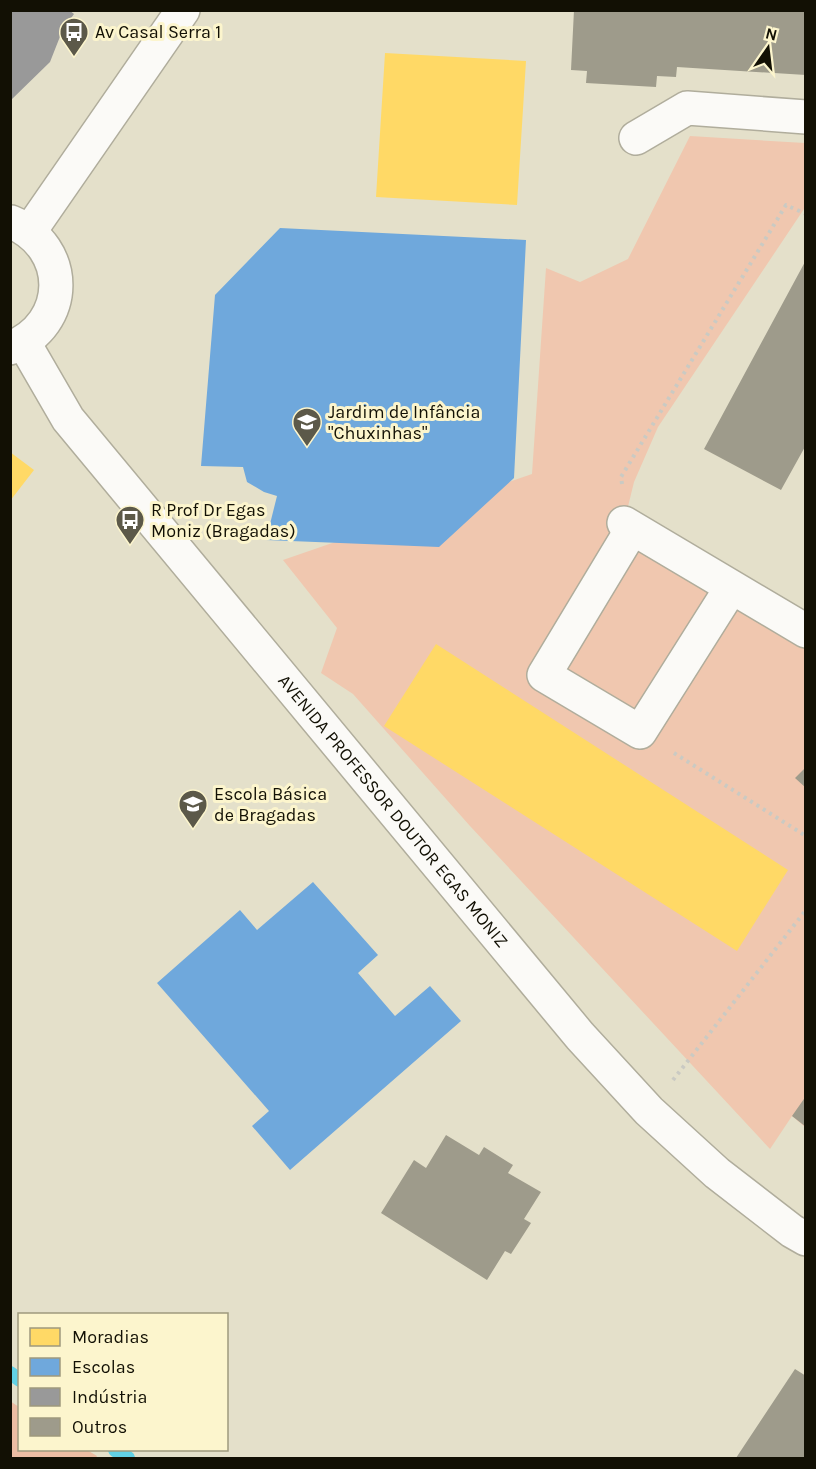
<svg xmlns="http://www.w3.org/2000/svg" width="816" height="1469" font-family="Karla,sans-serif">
<rect width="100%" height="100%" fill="#e4e0ca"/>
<path fill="#f0c7af" d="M690,136L805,143V210L804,209L658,427L634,482L624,523L805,633V1127L792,1116L770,1149L470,826L353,694L321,673L337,628L283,560L532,474L546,268L580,282L628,259Z"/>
<path fill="#ecbda3" d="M10,1401L19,1407L20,1450H87L97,1456L96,1458H11Z"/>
<path fill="#ffd966" d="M385,53L526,61L517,205L376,197Z
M10,452L34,470L10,501Z
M436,644L788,870L737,951L384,726Z"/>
<path fill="#6fa8dc" d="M280,228L526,240L514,478L439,547L266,540L277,496L264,492L247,482L243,467L201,466L215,295Z
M313,882L378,955L358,973L395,1016L430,986L461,1021L290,1170L252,1126L269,1111L157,983L240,910L257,930Z"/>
<path fill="#999" d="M10,10H69L74,14L63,29L50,62L10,101Z"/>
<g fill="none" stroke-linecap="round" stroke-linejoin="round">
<path stroke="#62d1e5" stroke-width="14" d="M10,1373L20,1380
M115,1450L128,1458"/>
</g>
<path fill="#9e9b8b" d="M574,10H806V75L677,67L676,77L657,76L656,87L586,83L587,71L571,70Z
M806,260V445L781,490L704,449Z
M806,767V788L795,778Z
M806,1096V1127L792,1116Z
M446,1135L479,1155L484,1147L513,1165L508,1173L541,1192L524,1219L531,1223L511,1254L505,1251L487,1280L381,1213L414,1160L426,1168Z
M795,1369L806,1376V1458H736Z"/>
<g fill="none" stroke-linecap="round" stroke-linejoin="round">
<g stroke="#b0ad9c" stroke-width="36">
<g id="minor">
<path d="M636,138L687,108L806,117"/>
<path d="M30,231L183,10"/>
<path id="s1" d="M24,343L68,419L580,1036L649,1111L717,1173L792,1231L806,1239"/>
<path d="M10,348C71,324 71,247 11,222"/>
<path d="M624,523L806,631"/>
<path d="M632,529L544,675L640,732L731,588"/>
</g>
</g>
<path stroke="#cacac3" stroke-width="4" stroke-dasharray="3 4.5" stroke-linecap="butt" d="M622,484L621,477L786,205L806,214
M674,753L806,836
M673,1080L806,910"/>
<use href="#minor" stroke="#fbfaf7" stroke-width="33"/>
</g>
<defs>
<g id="bus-pin" transform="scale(1.5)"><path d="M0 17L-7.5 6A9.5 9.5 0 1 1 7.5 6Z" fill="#5c5949" stroke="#fcf5cd"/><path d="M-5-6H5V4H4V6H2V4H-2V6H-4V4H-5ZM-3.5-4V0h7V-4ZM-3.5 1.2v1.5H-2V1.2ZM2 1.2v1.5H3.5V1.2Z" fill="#fff"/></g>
<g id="school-pin" transform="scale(1.5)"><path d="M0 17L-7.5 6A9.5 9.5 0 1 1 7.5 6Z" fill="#5c5949" stroke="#fcf5cd"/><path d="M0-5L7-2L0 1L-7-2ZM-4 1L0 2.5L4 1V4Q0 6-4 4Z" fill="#fff"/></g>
</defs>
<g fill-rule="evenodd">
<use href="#bus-pin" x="74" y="32"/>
<use href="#school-pin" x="307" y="422"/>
<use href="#bus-pin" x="130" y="520"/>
<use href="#school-pin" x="193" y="804"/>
</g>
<g text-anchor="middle" stroke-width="6" stroke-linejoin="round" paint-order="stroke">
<g font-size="18" fill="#121004" stroke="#fcf5cd" text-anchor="start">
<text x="95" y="38">Av Casal Serra 1</text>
<text x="328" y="418">Jardim de Infância<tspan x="328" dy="21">"Chuxinhas"</tspan></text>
<text x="151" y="516">R Prof Dr Egas<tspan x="151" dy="21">Moniz (Bragadas)</tspan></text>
<text x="214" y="800">Escola Básica<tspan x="214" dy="21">de Bragadas</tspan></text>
</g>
<g font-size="18" fill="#121004" stroke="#fcf5cd">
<text dy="6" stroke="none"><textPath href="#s1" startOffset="597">AVENIDA PROFESSOR DOUTOR EGAS MONIZ</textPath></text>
</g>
</g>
<rect width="816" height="1469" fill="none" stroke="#121004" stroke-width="24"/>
<rect x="18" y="1313" width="210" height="138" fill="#fcf5cd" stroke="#9e997d" stroke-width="1.5"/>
<rect x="30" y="1328" width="30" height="18" fill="#ffd966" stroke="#9e997d" stroke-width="1.5"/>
<text x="72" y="1343" font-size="18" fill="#121004">Moradias</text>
<rect x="30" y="1358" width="30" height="18" fill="#6fa8dc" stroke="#9e997d" stroke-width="1.5"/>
<text x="72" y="1373" font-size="18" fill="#121004">Escolas</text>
<rect x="30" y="1388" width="30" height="18" fill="#999999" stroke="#9e997d" stroke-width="1.5"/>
<text x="72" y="1403" font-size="18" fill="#121004">Indústria</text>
<rect x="30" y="1418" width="30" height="18" fill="#9e9b8b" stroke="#9e997d" stroke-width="1.5"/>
<text x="72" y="1433" font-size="18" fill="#121004">Outros</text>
<g transform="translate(768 48) rotate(14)" stroke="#fcf5cd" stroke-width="4.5" paint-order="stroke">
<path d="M0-4.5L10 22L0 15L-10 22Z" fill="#121004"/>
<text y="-9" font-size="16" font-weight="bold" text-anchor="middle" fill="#121004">N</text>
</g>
</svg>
